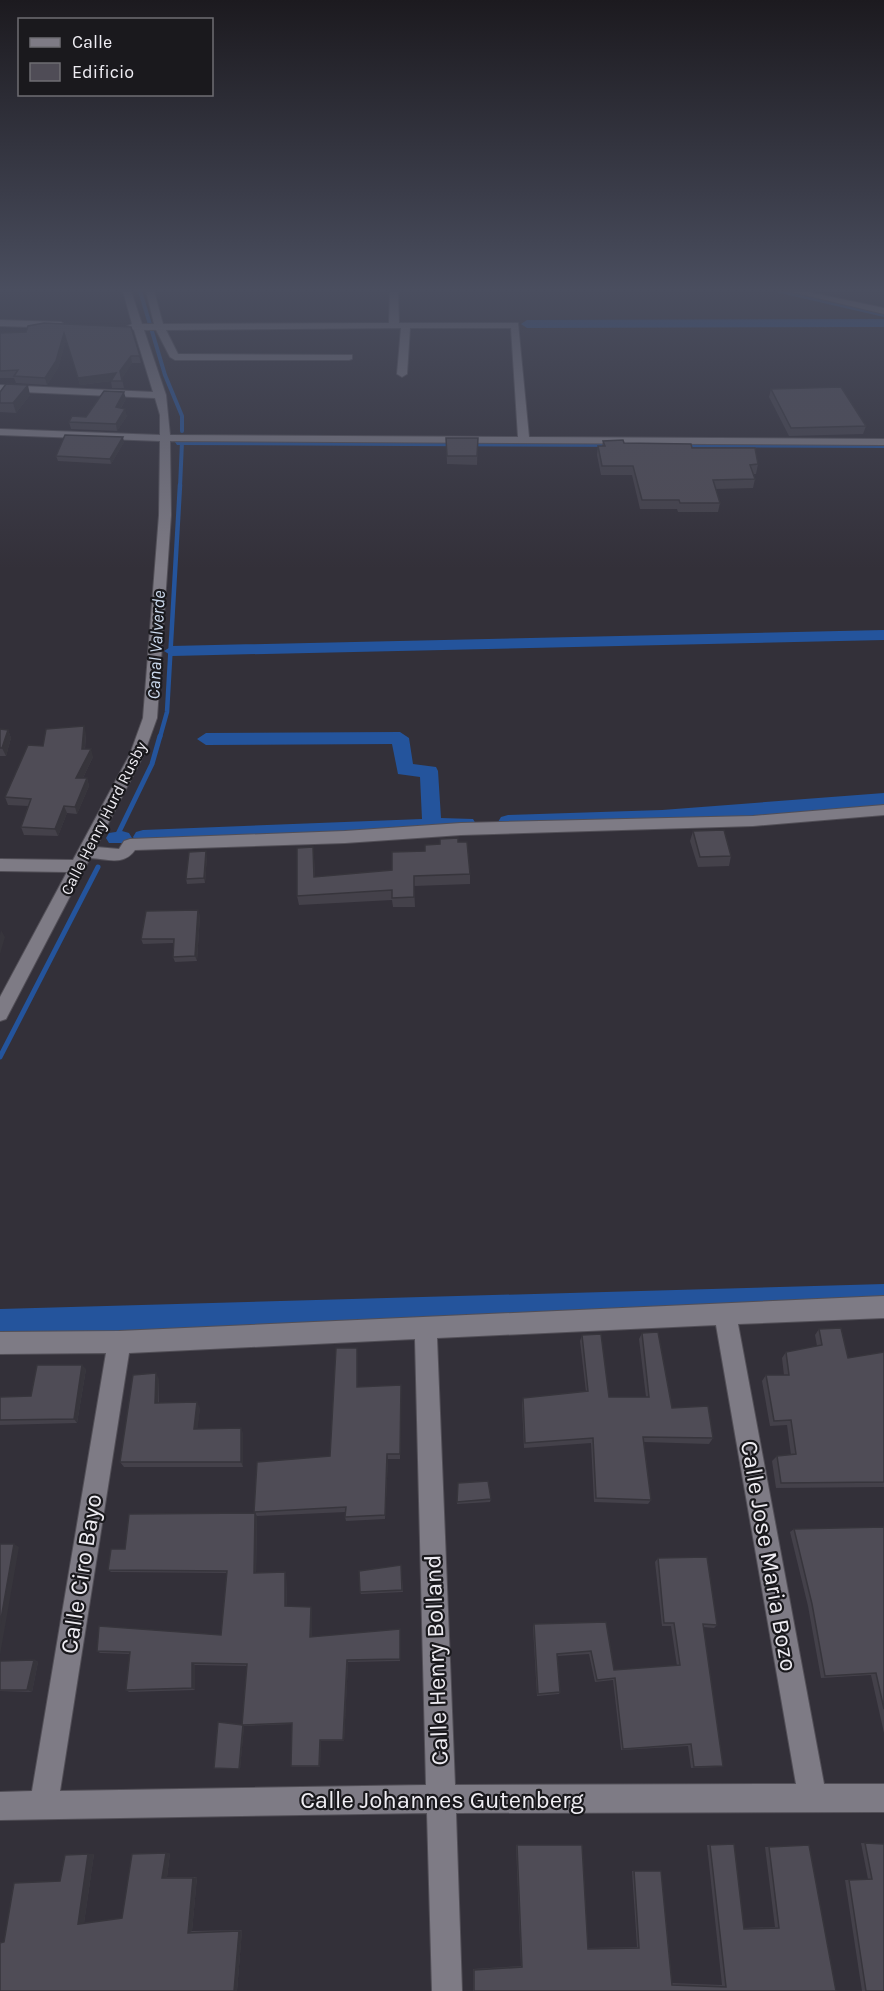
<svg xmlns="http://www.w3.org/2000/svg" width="884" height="1991" font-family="Karla,sans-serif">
<rect width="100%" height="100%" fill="#333039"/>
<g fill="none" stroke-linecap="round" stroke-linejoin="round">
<path stroke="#24549c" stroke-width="4" d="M140,291L165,375L182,416V431
M180,487L182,442"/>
<path stroke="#24549c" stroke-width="4.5" d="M160,737L167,712L180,485"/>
<path stroke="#24549c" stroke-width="5" d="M116,838L152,764L160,736
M0,1057L98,867"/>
<path fill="#24549c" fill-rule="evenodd" d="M771,291H791L881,311H884V317Z
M884,319V327L527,328L521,324L527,320Z
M182,438L884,440V448L177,445L175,442Z
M884,630V640L172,656L164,651L172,646Z
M400,732L409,738L413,764L436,767L438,771L441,818L473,819L476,824L473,829L143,844L136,842L133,837L136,832L143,830L422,819L420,777L398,774L392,744L206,745L197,739L206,733Z
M884,793V807L662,824L508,829L501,827L498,822L501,817L508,815L662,810Z
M122,831L129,833L132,838L129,843H109L106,838L109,833Z
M884,1284V1310L0,1335V1309Z"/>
<g stroke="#524f57" stroke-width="2">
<path id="minor" d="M123,291H131L142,324H154L146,291H154L163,324L389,323L390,291H398L399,323H518L529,437L884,439V445L170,441L171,515L157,718L144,754L96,847L119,849L124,841L130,839L345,831L461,823L753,816L884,805V815L753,826L461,835L345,843L135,850C124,866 107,859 90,858L6,1019L0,1021V997L67,872L0,871V859L73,860L130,754L143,718L159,515L160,441L0,435V429L160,435V415L155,398L0,391V385L153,392L134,330L126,327L132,324ZM401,328L397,374L402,377L407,374L410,328H511L518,437L170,435L166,395L144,330H156L170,357L175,360H349L352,359V355L178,354L166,330Z
M788,291H803L884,308V314Z
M0,320L61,322L66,325L61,328L0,326Z
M884,1296V1318L738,1324L824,1784H884V1812L456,1813L462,1991H432L427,1813L0,1820V1792L32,1791L106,1353L0,1354V1332L119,1331ZM716,1325L796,1784L455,1785L437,1338ZM415,1339L426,1785L60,1791L129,1353Z"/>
</g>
<use href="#minor" fill="#7e7b85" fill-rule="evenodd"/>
</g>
<path fill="#44414a" d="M44,323L131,327L141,363H132L122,378L124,388H112L111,381L80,385L66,340L58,368L47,385L16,383L14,378H0V333L26,332L28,326Z
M771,389L866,426L863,434L789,436L769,397Z
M0,392L30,395L16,413L0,412Z
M126,399L121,408L127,416L117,431L71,429L69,422L86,417Z
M446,438H478L477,465L447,464Z
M603,441L624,443L692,448L758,464L756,474H753L755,479L753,488L715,489L720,503L718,512H678L677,509H640L632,475H601L597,455L598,446H602Z
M124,442L111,464L58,461L56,456Z
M0,729L8,730L11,738L6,756H0Z
M86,734L85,749L93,757L83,778H87L89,786L77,814L67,813L58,836L24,835L21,827L28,806L8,805L5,797L43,746Z
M693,831L731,856L729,866L698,867L690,841Z
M440,839L458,842L470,874V884L414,886L415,907H393L392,900L299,905L297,896L314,857L315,877L392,870L425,851L440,844Z
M207,855L205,883L187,884L186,879Z
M200,915L197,961L175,962L173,957V943L143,944L141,939Z
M819,1329L848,1358L884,1352V1487L776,1488L772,1461L777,1456L791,1455L787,1425L770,1426L762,1381L766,1375H784L782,1358L786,1352L817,1346L815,1335Z
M642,1333L672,1408L713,1438L709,1444L644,1442L651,1500L648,1504L594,1502L591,1443L524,1448L522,1404L523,1398L586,1392L580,1341L582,1335L609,1397H646L639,1339Z
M358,1354V1387L401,1385L400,1459H388L385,1519L346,1521L345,1517L346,1512L257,1516L256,1573L285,1572L286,1574L287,1606L312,1609V1637L400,1629V1661L348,1662L344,1741H321L320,1767H292L291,1766L292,1724L244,1726L240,1769H216L214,1768L243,1725L247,1666L195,1665V1690L129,1692L126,1690L130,1654L100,1653L97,1651L221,1635L227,1573L111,1572L108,1570L125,1549L255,1513L254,1512L330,1456Z
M86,1369L77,1423L0,1425V1397L31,1396Z
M159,1379V1403L200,1408L197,1429L243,1433V1467H124L120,1462Z
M458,1483L491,1499L490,1502L457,1504Z
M884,1527V1733L871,1675L821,1678L808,1606L790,1532L794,1529Z
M658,1558L717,1625L714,1628L703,1627L723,1766L720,1767L691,1768L688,1746L621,1750L613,1680L595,1682L589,1654L557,1656L560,1692L559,1694L537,1696L533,1627L534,1624L606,1622L614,1670L677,1666L671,1626H662L655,1562Z
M401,1565L403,1592L361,1594L360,1592Z
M34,1660L38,1662L32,1692L0,1691V1661Z
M861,1843L884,1844V1991H862L845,1880L868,1879Z
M734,1844L744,1928L775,1927L765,1847L809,1845L836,1991H473V1969L521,1966L516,1845H582L588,1948L637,1947L632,1871H661L672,1983L722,1985L707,1845Z
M170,1853L167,1877H197L192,1931L242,1930L237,1991H0V1942H4L60,1881L94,1854L84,1923L123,1918Z"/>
<path fill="#37353c" d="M64,333L66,340L58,368L47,385L45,378Z
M131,356L132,363L122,378L124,388L120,371Z
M116,373L118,380L80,385L78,378Z
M28,385L30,395L16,413L13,403Z
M124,392L126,399L117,414L116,407Z
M125,409L127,416L117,431L116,424Z
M123,437L124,442L111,464L110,459Z
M84,726L86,734L84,756L82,749Z
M8,730L11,738L6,756L2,748Z
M91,749L93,757L79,786L76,778Z
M87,778L89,786L77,814L75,807Z
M64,806L67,813L58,836L55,829Z
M313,847L314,857L315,887L314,877Z
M206,851L207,855L205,883L204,878Z
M198,910L200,915L197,961L195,956Z
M1,930L5,937L0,954V935Z
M357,1348L358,1354V1392L357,1387Z
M82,1365L86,1369L77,1423L74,1419Z
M156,1373L159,1379L158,1408L155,1403Z
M197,1402L200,1408L197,1434L194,1429Z
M241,1428L243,1433V1467L241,1462Z
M387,1454L388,1459L385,1519V1515Z
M255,1513L257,1516L256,1576L254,1573Z
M14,1544L19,1547L0,1655V1625Z
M285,1572L286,1574L287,1609L285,1606Z
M311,1607L312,1609V1639L310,1637Z
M34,1660L38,1662L32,1692L27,1690Z
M347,1660L348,1662L344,1741L343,1740Z
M192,1663L195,1665V1690L192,1688Z
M243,1725L244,1726L240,1769H239Z
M320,1740L321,1741L320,1767L319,1766Z
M166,1853H170L167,1877L162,1878Z
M88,1854H94L84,1923L78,1924Z
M197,1877L192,1931L188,1933L193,1878Z
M242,1930L237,1991H234L239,1931Z"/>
<path fill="#4f4c56" stroke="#37353c" stroke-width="1.5" d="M44,323L131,327L140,356H131L120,371L122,381H111L116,373L78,378L64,333L56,361L45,378L14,376L18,370L0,371V333L26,332L28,326Z
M6,384L28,385L13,403H0V392Z
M841,387L866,426L791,428L771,389Z
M104,391L124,392L116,407L125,409L116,424L69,422L72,416L86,417Z
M65,435L123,437L110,459L56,456Z
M446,438H478L477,456H447Z
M623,440L624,443L691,444L692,448H755L758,464L750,465L755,479L713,480L720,503H680L679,500H642L633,466H602L598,446H605L603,441Z
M84,726L82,749H91L76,778H87L75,807L64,806L55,829L21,827L31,799L5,797L28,745L43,746L46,729Z
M0,729L8,730L2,748H0Z
M724,830L731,856L700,857L693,831Z
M458,838V842H467L470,874L414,876V897L392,898V890L297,896V848L313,847L314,877L392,870V852L425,851V845L440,844V839Z
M206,851L204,878L186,879L189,852Z
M198,910L195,956L173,957L174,939H141L146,911Z
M841,1328L848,1358L884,1352V1482L781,1483L777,1456L796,1454L791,1420L774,1421L766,1375H789L786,1352L822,1345L819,1329Z
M658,1332L672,1408L708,1406L713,1438L643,1437L651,1500L596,1498L593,1438L525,1443L523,1398L588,1391L582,1335L601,1334L609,1397H649L642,1333Z
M336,1348H357V1387L401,1385L400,1454H387L385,1515L345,1517L346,1507L254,1512L257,1462L330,1456Z
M37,1365H82L74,1419L0,1420V1397L31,1396Z
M156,1373L155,1403L197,1402L194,1429L241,1428V1462H120L133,1375Z
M488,1481L491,1499L457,1502L458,1483Z
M255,1513L254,1573L285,1572V1606L311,1607L310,1637L400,1629V1659L347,1660L343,1740H320L319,1766H291L292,1723L242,1725L247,1664L192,1663V1688L126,1690L130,1652L97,1651L99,1626L221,1635L227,1571L108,1570L111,1549H125L129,1514Z
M884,1527V1709L876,1673L825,1676L812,1604L794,1529Z
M0,1544H14L0,1625Z
M707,1557L717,1625L703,1624L723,1766L694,1767L691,1744L623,1749L615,1678L597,1680L591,1651L557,1654L560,1692L538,1694L534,1624L606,1622L614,1670L680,1665L674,1623H664L658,1558Z
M401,1565L402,1590L360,1592L359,1571Z
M34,1660L27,1690H0V1661Z
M218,1722L243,1725L239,1769L214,1768Z
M865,1843L884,1844V1991H866L849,1880L872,1879Z
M734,1844L744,1929L779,1928L769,1847L809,1845L836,1991H474V1970L522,1967L517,1845H582L588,1949L639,1948L634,1871H661L672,1985L726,1987L710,1845Z
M166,1853L162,1878H193L188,1933L239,1931L234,1991H0V1943L4,1942L14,1883L60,1881L65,1855L88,1854L78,1924L122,1918L132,1854Z"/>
<linearGradient id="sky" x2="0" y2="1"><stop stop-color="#1c1a1f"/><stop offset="0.51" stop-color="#4a4e5f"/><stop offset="1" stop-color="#4a4e5f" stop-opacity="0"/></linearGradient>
<rect width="884" height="569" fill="url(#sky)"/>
<g text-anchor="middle" stroke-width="4.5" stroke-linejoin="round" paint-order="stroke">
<g font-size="16" fill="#efedf3" stroke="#1a191d">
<text transform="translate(103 818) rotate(-63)" y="6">Calle Henry Hurd Rusby</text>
</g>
<g font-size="18" font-style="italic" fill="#ccdaee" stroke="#1a191d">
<text transform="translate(156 645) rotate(-87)" y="6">Canal Valverde</text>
</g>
<g font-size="24" fill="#efedf3" stroke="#1a191d">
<text transform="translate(769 1556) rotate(80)" y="8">Calle Jose Maria Bozo</text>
<text transform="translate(81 1574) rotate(-81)" y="8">Calle Ciro Bayo</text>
<text transform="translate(436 1660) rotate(-92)" y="8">Calle Henry Bolland</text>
<text x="442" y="1808">Calle Johannes Gutenberg</text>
</g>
</g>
<rect x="18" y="18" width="195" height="78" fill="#1a191d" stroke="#6f6e73" stroke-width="1.5"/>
<rect x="30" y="38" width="30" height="9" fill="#7e7b85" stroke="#6f6e73" stroke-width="1.5"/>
<text x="72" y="48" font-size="18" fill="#efedf3">Calle</text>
<rect x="30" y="63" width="30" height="18" fill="#4f4c56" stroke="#6f6e73" stroke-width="1.5"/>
<text x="72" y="78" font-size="18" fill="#efedf3">Edificio</text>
</svg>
